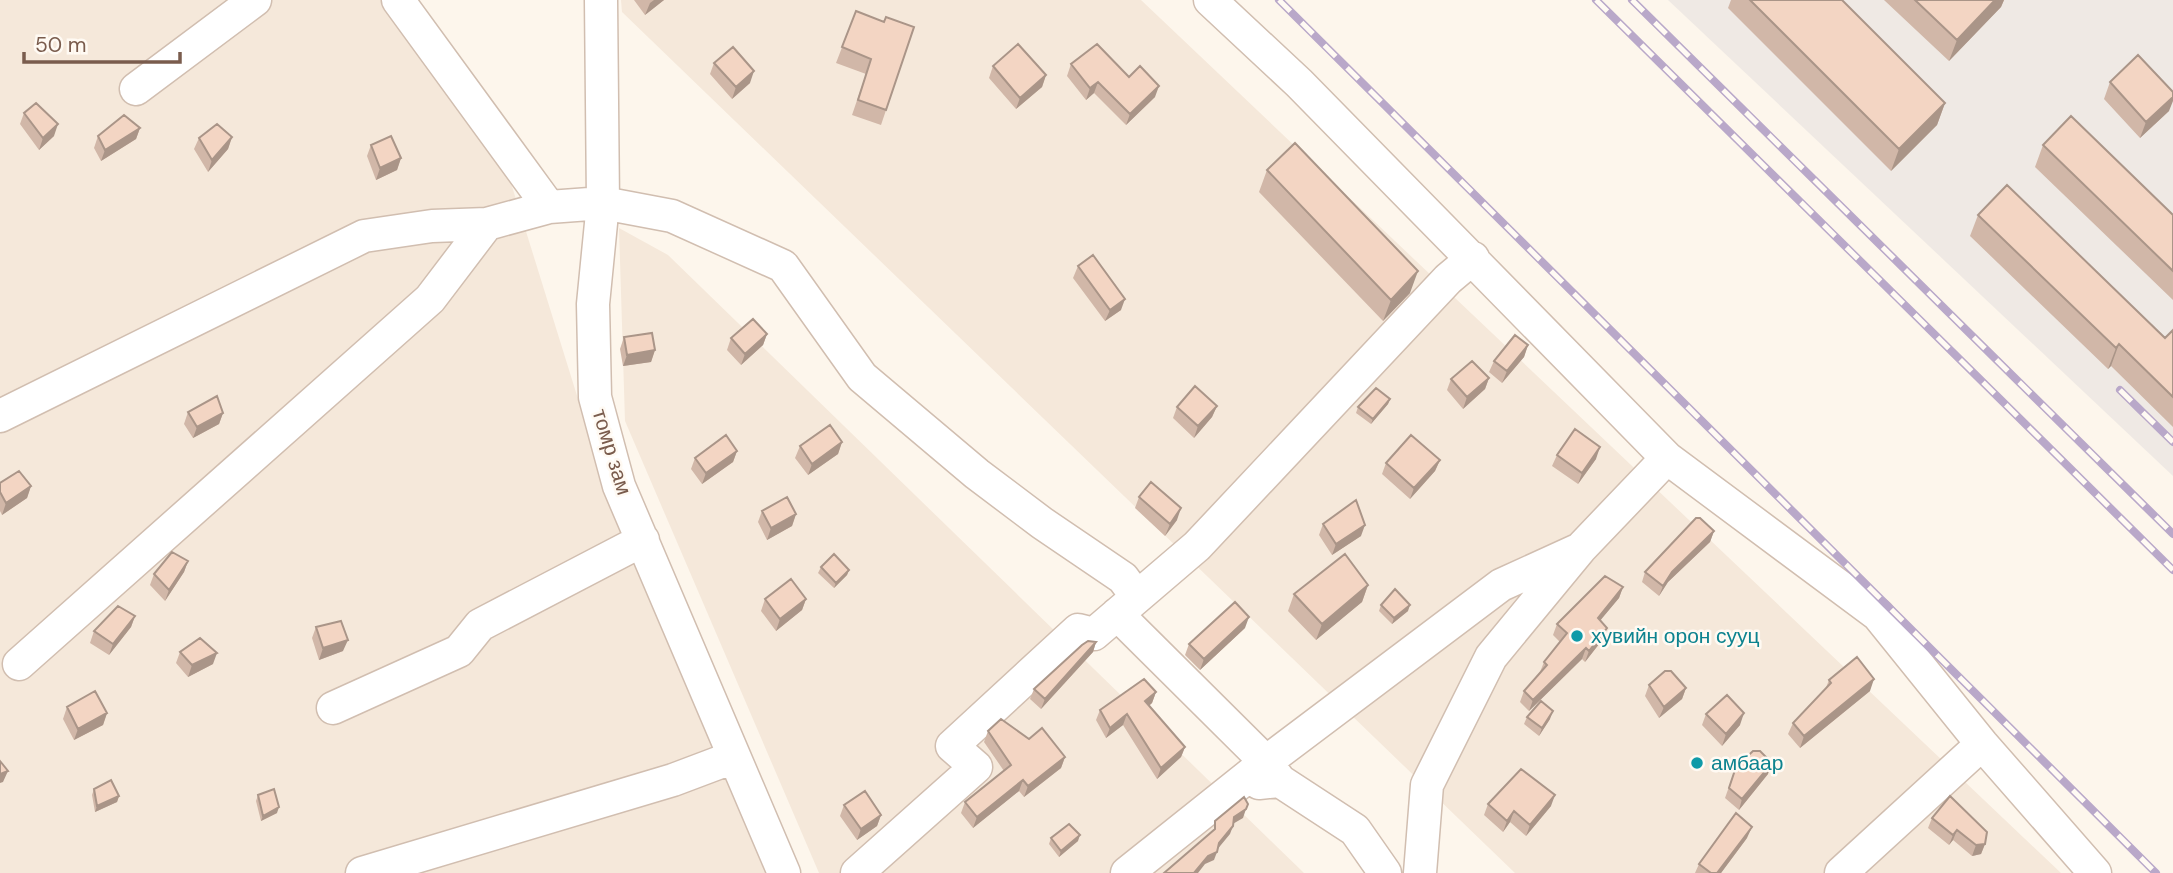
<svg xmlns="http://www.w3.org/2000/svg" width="2173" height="873" font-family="'DM Sans',sans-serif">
<rect width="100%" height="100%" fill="#fdf6ec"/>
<path fill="#f5e8da" d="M0,0H392L497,138L583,415L770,873H0Z
M621,0H1141L2061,873H1515L622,12Z
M619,228L668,255L1304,873H819L625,421Z"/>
<path fill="#efe9e4" d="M1668,0H2173V476Z"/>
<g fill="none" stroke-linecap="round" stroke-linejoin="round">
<g stroke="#d1beb0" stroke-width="35">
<path id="minor" d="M398,0L549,207
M601,0L603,203L593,304L595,397L619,486L784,873
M1210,0L1299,83L1667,458L1878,615L1982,744L2095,873
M136,89L255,0
M0,416L364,236L432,226L487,224L549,207L603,203L672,216L783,266L862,377L977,474L1042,523L1123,578L1137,597
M1117,614L1266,762L1280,781
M19,664L430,299L487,224
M333,708L459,651L480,625L643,540
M1259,783L1280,781L1355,830L1385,873
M362,873L673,780L734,757
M857,873L976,767L952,746L1078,630L1094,634L1197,546L1448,279L1473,258
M1127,873L1266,762L1501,585L1580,549
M1420,873L1427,785L1491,657L1580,549L1667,458
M1841,873L1982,744"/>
</g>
<use href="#minor" stroke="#fff" stroke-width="32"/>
<g stroke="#b9a8c9" stroke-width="8">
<path id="rail" d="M1279,0L2156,873
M1596,0L2173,570
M1632,0L2173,534
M2120,390L2173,442"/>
</g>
<use href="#rail" stroke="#fffaf3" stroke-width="5" stroke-dasharray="16" stroke-linecap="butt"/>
</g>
<path fill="#d1b7a8" d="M634,0H664L645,15Z
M1731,0H1842L1945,103L1937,125L1891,171L1728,8Z
M1884,0H2004L2001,7L1949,61Z
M856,11L884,22L914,27L881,125L852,115L866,74L836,63Z
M714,63L750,83L732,99L710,74Z
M1071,64L1129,77L1155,97L1126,125L1094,93L1086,100L1067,76Z
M993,66L1046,75L1042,87L1016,109L989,78Z
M2110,82L2169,111L2140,138L2104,99Z
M24,113L54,136L39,150L20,124Z
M140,128L136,139L101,161L94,148L98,136Z
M232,137L228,149L208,172L194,149L199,138Z
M371,145L401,158L397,170L376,180L367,156Z
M2043,145L2173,215V300L2035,167Z
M1267,170L1410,293L1383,321L1259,192Z
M1978,215L2165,338L2173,330V427L2111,366L2108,369L1970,236Z
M1078,266L1121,310L1105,321L1073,278Z
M767,334L763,345L741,365L727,350L731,338Z
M624,337L655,350L651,362L623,366L620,349Z
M1528,345L1524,357L1502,383L1489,372L1494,361Z
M1489,378L1485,389L1463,409L1447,390L1451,379Z
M1390,399L1388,404L1371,424L1356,413L1358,407Z
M1217,406L1212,417L1194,438L1173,418L1177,407Z
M188,412L223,413L219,424L193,438L184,424Z
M842,442L838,454L808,475L795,458L800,446Z
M737,451L733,462L702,484L691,469L695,458Z
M1557,455L1596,459L1578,484L1552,466Z
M1440,460L1435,471L1410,499L1382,474L1386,463Z
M0,483L31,486L27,498L2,515L0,511Z
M1139,497L1177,520L1165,536L1135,508Z
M762,511L796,514L792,526L767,540L758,522Z
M1323,524L1361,536L1332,555L1319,535Z
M1714,531L1710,542L1668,582L1659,596L1642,582L1645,572Z
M188,561L184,572L165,601L150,585L154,574Z
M821,567L849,570L847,575L834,588L818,573Z
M1368,585L1362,602L1316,640L1288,611L1294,594Z
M1623,587L1619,598L1600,620L1603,639L1585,662L1582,659L1529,711L1520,702L1524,691L1540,672L1544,662L1560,642L1553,635L1557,624Z
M765,599H806L802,610L776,631L761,611Z
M1381,605L1408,611L1392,624L1379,611Z
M135,616L131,627L109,655L90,643L94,631Z
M316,627L343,651L319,660L312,638Z
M1245,628L1200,670L1185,655L1189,644Z
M1096,642L1093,652L1041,709L1030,699L1034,689Z
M180,652L213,664L188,677L176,663Z
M1829,680L1870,691L1800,748L1788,734L1793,723L1825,690Z
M1649,685L1686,688L1682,699L1659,718L1645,696Z
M1156,692L1152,703L1149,706L1185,747L1181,757L1157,779L1123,725L1106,738L1096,720L1100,710Z
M67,707L107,713L103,725L74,740L63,719Z
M1706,714L1740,725L1722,746L1702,725Z
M1527,717L1550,719L1539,736L1524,724Z
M988,731L1029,739L1065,757L1061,768L1024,797L1019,791L973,828L961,813L965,802L1004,771L984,742Z
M1736,767L1768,774L1739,810L1725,798Z
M94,789L119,796L117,802L95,812L92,795Z
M258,795L277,813L261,821L256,801Z
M1488,804L1551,806L1526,836L1510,822L1503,832L1484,815Z
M844,805L881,815L877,826L857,840L840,816Z
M1932,818L1985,844L1981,854L1972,856L1953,840L1949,845L1928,828Z
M1051,838L1078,841L1059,857L1049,844Z
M1747,838L1721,873H1695L1699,864Z"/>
<path fill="#aa9588" d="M654,0H664L645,15L650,3Z
M1995,0H2004L2001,7L1949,61L1957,40Z
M754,71L750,83L732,99L736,87Z
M1046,75L1042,87L1016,109L1020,98Z
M1098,82L1094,93L1086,100L1090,88Z
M1159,86L1155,97L1126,125L1130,114Z
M2173,97V101L2169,111L2140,138L2146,122Z
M1945,103L1937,125L1891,171L1899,149Z
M58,124L54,136L39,150L43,138Z
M140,128L136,139L101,161L105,150Z
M232,137L228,149L208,172L212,160Z
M401,158L397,170L376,180L380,168Z
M1418,271L1410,293L1383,321L1391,300Z
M1125,299L1121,310L1105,321L1110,310Z
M767,334L763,345L741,365L745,354Z
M2119,344L2111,366L2108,369L2116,348Z
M1528,345L1524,357L1502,383L1507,371Z
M655,350L651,362L623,366L627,355Z
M1489,378L1485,389L1463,409L1467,397Z
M1390,399L1388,404L1371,424L1373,419Z
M1217,406L1212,417L1194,438L1198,426Z
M223,413L219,424L193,438L197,427Z
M842,442L838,454L808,475L812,464Z
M1600,447L1596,459L1578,484L1582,473Z
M737,451L733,462L702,484L706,473Z
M1440,460L1435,471L1410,499L1414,488Z
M31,486L27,498L2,515L6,503Z
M1181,508L1177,520L1165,536L1170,524Z
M796,514L792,526L767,540L771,528Z
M1365,525L1361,536L1332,555L1336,544Z
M1714,531L1710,542L1668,582L1659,596L1663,586L1672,572Z
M188,561L184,572L165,601L169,590Z
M849,570L847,575L834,588L836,583Z
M1368,585L1362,602L1316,640L1322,624Z
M1623,587L1619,598L1594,628L1598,618Z
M806,599L802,610L776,631L780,619Z
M1410,605L1408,611L1392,624L1394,618Z
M135,616L131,627L109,655L113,644Z
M1249,617L1245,628L1200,670L1204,659Z
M1607,628L1603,639L1585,662L1589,651Z
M348,640L343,651L319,660L323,648Z
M1096,642L1093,652L1041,709L1045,699Z
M1586,648L1582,659L1529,711L1533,700Z
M217,653L213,664L188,677L192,665Z
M1874,679L1870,691L1800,748L1804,736Z
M1686,688L1682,699L1659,718L1664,707Z
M1156,692L1152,703L1141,712L1145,701Z
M1553,711L1550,719L1539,736L1542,728Z
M107,713L103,725L74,740L78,729Z
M1744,713L1740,725L1722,746L1726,734Z
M1127,714L1123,725L1106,738L1110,728Z
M1185,747L1181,757L1157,779L1161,768Z
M1065,757L1061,768L1024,797L1028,786Z
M1772,763L1768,774L1739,810L1742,799Z
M8,771L3,782L0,783V774Z
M1023,780L1019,791L973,828L977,817Z
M1555,795L1551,806L1526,836L1530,825Z
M119,796L117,802L95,812L97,806Z
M279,807L277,813L261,821L263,816Z
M1246,809L1243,818L1231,825L1234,817Z
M1514,811L1510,822L1503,832L1507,821Z
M881,815L877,826L857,840L861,829Z
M1233,826L1230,834L1216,851L1219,843Z
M1752,827L1747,838L1721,873H1717Z
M1957,830L1953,840L1949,845L1953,835Z
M1080,835L1078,841L1059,857L1061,851Z
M1985,844L1981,854L1972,856L1976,845Z
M1217,852L1214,860L1205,864L1198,873H1194L1208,856Z"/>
<path fill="#f3d5c3" stroke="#aa9588" stroke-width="2" d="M1750,0H1842L1945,103L1899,149Z
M1915,0H1995L1957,40Z
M856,11L884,22L886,17L914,27L886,110L858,100L871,59L842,47Z
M1018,44L1046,75L1020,98L993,66Z
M1097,44L1129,77L1140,66L1159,86L1130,114L1098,82L1090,88L1071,64Z
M733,47L754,71L736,87L714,63Z
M2138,55L2173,92V97L2146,122L2110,82Z
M36,103L58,124L43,138L24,113Z
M124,115L140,128L105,150L98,136Z
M2071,116L2173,215V271L2043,145Z
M217,124L232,137L212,160L199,138Z
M391,136L401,158L380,168L371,145Z
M1295,143L1418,271L1391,300L1267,170Z
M2007,185L2165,338L2173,330V397L2119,344L2116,348L1978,215Z
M1093,255L1125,299L1110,310L1078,266Z
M753,319L767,334L745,354L731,338Z
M652,333L655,350L627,355L624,337Z
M1515,335L1528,345L1507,371L1494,361Z
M1472,361L1489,378L1467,397L1451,379Z
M1195,386L1217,406L1198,426L1177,407Z
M1376,388L1390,399L1373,419L1358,407Z
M217,396L223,413L197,427L188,412Z
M830,425L842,442L812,464L800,446Z
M1575,429L1600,447L1582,473L1557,455Z
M726,435L737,451L706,473L695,458Z
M1411,435L1440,460L1414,488L1386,463Z
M19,471L31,486L6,503L0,492V483Z
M1151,482L1181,508L1170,524L1139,497Z
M787,497L796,514L771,528L762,511Z
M1356,500L1365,525L1336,544L1323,524Z
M1696,518H1700L1714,531L1672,572L1663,586L1645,572Z
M172,552L188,561L169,590L154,574Z
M834,554L849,570L836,583L821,567Z
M1345,554L1368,585L1322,624L1294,594Z
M1605,576L1623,587L1598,618L1607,628L1589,651L1586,648L1533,700L1524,691L1547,665L1544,662L1567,633L1557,624Z
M791,579L806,599L780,619L765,599Z
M1395,589L1410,605L1394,618L1381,605Z
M1235,602L1249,617L1204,659L1189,644Z
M118,606L135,616L113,644L94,631Z
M341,621L348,640L323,648L316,627Z
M200,638L217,653L192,665L180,652Z
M1088,641L1096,642L1045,699L1034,689L1082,645Z
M1857,657L1874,679L1804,736L1793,723L1831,683L1829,680Z
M1665,671H1671L1686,688L1664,707L1649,685Z
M1144,679L1156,692L1145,701L1185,747L1161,768L1127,714L1110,728L1100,710Z
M95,691L107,713L78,729L67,707Z
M1727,695L1744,713L1726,734L1706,714Z
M1541,701L1553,711L1542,728L1527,717Z
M1001,719L1029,739L1042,728L1065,757L1028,786L1023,780L977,817L965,802L1011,765L988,731Z
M1753,751H1760L1772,763L1742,799L1729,788L1736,767Z
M0,761L8,771L0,774Z
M1521,769L1555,795L1530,825L1514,811L1507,821L1488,804Z
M111,780L119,796L97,806L94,789Z
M274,789L279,807L263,816L258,795Z
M865,791L881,815L861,829L844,805Z
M1950,796L1987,832L1985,844L1976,845L1957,830L1953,835L1932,818Z
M1244,797L1248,804L1246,809L1234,817L1233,826L1219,843L1217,852L1208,856L1194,873H1164L1215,829V821Z
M1736,813L1752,827L1717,873H1711L1699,864Z
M1069,824L1080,835L1061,851L1051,838Z"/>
<g fill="#0f9aa8" stroke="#fffaf3" stroke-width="2.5">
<circle cx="1577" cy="636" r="7"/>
<circle cx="1697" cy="763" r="7"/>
</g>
<g text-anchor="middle" stroke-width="5" stroke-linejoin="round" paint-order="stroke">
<g font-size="21" fill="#7a5c4d" stroke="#fffaf3">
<text transform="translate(612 452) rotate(73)" y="7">томр зам</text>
</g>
<g font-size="21" fill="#0d838f" stroke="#fffaf3" text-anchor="start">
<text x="1591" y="643">хувийн орон сууц</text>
<text x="1711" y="770">амбаар</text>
</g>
</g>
<path d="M24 52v10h156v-10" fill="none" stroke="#7a5c4d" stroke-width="3.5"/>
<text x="35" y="52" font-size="21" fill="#7a5c4d" stroke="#fffaf3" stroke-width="5" paint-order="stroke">50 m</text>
</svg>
